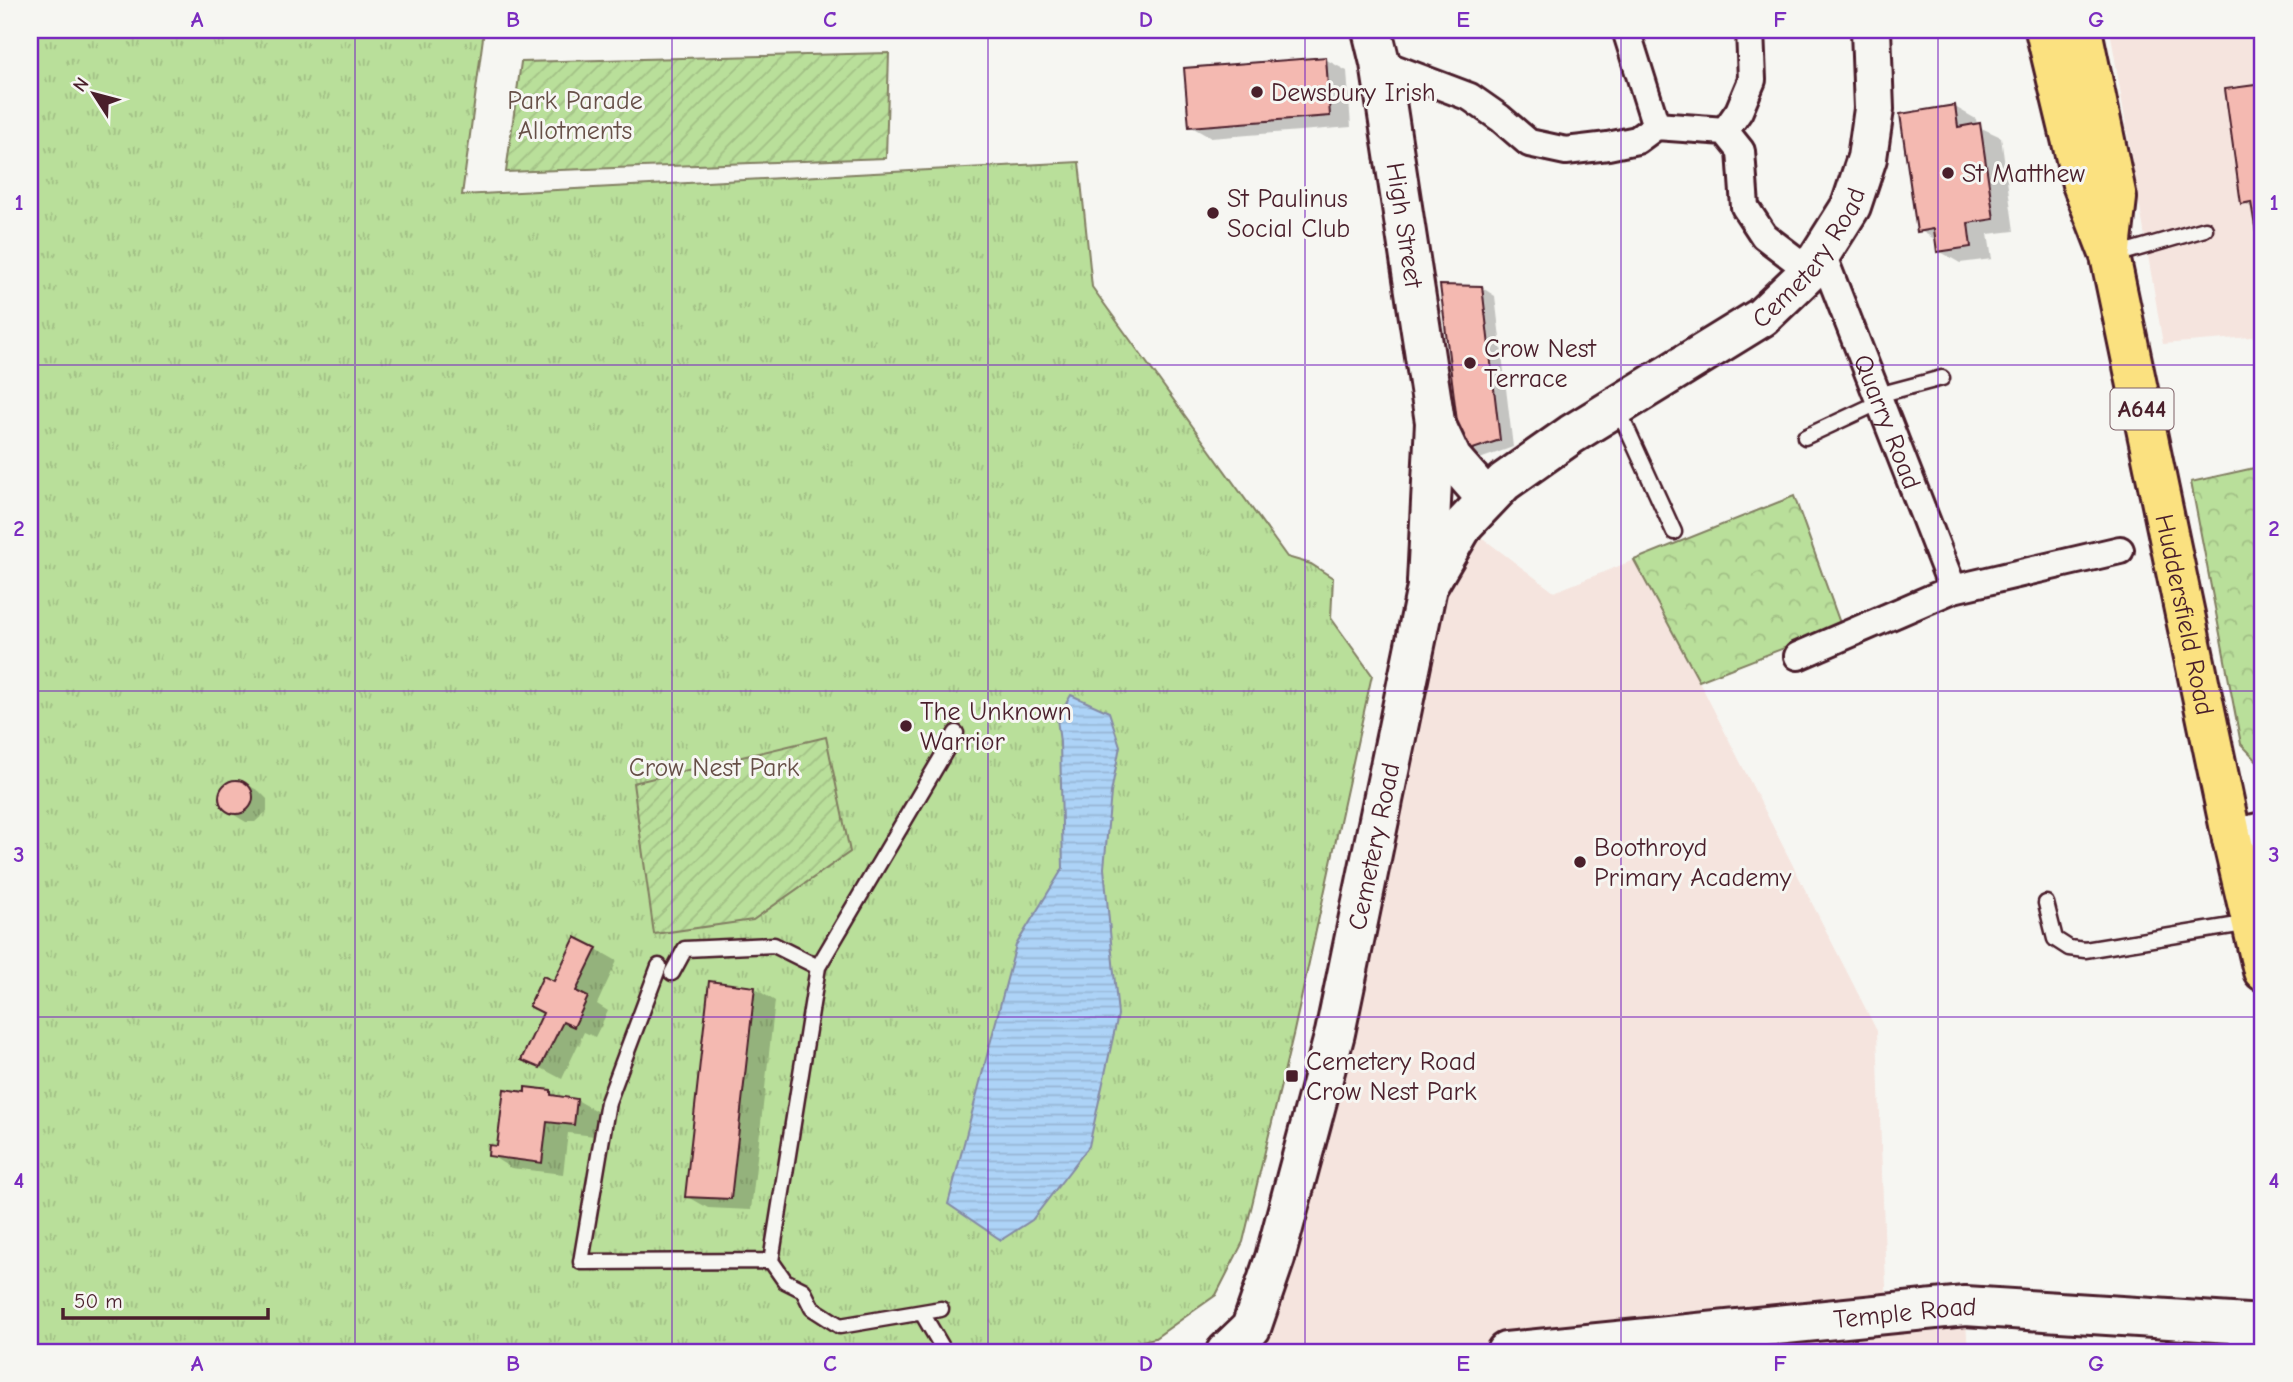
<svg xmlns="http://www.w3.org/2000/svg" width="2293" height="1382" font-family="'Comic Neue',sans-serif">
<defs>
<pattern id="forest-crowns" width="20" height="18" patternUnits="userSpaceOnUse" patternTransform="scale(1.75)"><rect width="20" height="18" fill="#b9df9a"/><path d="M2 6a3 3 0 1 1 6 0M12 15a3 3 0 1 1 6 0" fill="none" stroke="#a1bf85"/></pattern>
<pattern id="park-tufts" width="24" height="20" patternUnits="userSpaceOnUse" patternTransform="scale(1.75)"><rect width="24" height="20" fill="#b9df9a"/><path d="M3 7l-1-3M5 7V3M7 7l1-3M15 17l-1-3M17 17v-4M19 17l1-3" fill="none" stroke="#a1bf85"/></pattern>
<pattern id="garden-furrows" width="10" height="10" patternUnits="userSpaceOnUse" patternTransform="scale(1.75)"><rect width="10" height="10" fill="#b9df9a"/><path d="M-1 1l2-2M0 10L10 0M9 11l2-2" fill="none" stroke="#a1bf85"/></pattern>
<pattern id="water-rules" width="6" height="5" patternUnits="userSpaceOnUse" patternTransform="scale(1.75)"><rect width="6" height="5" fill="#add3f7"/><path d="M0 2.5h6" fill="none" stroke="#96b5d4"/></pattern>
</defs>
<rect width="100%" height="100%" fill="#f6f6f2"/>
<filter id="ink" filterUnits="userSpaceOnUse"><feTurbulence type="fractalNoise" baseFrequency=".0143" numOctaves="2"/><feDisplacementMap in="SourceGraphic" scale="14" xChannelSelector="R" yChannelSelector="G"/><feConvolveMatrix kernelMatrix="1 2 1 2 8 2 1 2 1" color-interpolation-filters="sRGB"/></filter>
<g filter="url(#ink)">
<path fill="#f5e4de" d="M2110,30H2263V336L2163,344Z
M1464,524L1554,592L1634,560L1699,681L1877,1031L1887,1314L1965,1306L1968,1352H1226L1251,1328L1404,692Z"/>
<path fill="url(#forest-crowns)" stroke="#827f62" stroke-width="2" d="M2263,466V767L2241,744L2191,482Z
M1794,496L1841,626L1699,681L1634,560Z"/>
<path fill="url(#park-tufts)" stroke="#827f62" stroke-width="2" d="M30,30H484L462,195L1079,162L1092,287L1287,557L1311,564L1333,578L1331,618L1372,675L1294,1031L1243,1242L1216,1295L1155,1338L1096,1352H30Z"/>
<path fill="url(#garden-furrows)" stroke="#827f62" stroke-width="2" d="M889,53L886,158L506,172L521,62Z
M826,737L850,852L753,920L654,934L633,783Z"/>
<path fill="url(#water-rules)" stroke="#858ba5" stroke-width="2" d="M1071,695L1109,712L1120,746L1111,793L1104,868L1118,1015L1089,1146L1032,1220L1001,1240L948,1204L1016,945L1063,868L1060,742L1057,719Z"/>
<path fill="#0003" d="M1325,59L1347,71L1351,127L1211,138L1190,126Z
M2263,85V247L2259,244L2254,209L2243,202L2227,91Z
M1955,107L1976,119L1977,126L2001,137L2014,231L1988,234L1992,259L1960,263L1939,251L1938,241L1919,230Z
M1481,287L1495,296L1513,447L1477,460L1463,452Z
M233,781L244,783L259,791L267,799V811L255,822H246L231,813L221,803L222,790Z
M596,949L617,961L597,1004L608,1011L595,1037L584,1032L562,1079L524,1059L545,1013L555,983Z
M754,988L775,1001L751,1210L708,1208L687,1196Z
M551,1092L561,1098L577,1100L598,1112L595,1136L568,1133L563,1174L511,1168L490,1155L499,1148L527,1094Z"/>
<path fill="#f4b9b1" stroke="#4a1f2b" stroke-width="2" d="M1326,57L1330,116L1189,127L1184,68Z
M2263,84V245H2258L2251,202L2241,204L2225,89Z
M1955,105L1958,127L1980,123L1994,219L1968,223L1971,247L1937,252L1934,229L1917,232L1900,114Z
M1440,285L1482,286L1500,440L1461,453Z
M219 797a17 17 0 1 1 34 0a17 17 0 1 1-34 0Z
M575,937L597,948L576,991L588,997L574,1027L563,1022L540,1068L521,1060L543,1013L529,1006L543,976L554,981Z
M709,981L755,987L731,1199L685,1197Z
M525,1087L551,1090V1095L577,1099L574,1125L547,1122L542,1163L488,1156L489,1145L497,1146L504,1089L525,1092Z"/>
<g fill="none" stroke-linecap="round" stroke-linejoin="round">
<g stroke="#4a1f2b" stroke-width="19">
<path id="lane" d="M2112,256L2205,229
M1878,395L1942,378
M1618,409L1674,532
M1805,437L1880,402
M2046,903L2055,939L2069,948L2085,950L2250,923
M659,966L608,1102L581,1262L771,1261L818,967L774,945L685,949L672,973
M818,967L956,733
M771,1261L785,1281L803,1290L812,1308L840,1326L941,1309
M922,1313L945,1352"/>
</g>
<g stroke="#4a1f2b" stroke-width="32">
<g id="street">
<path d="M1626,30L1656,126"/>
<path d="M1380,63L1470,97L1500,118L1529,143L1566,151L1608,146L1637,140L1656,126L1725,131L1741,151L1745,207L1764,236L1810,271"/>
<path d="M1725,131L1739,111L1752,80L1750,30"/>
<path id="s1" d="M1822,254L1953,589"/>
<path d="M1798,656L1953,589L2120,550"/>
</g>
</g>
<g stroke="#4a1f2b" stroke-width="44">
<g id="secondary">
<path id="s2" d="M1372,30L1380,63L1435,422L1427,582"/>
<path d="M1435,423L1452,459L1487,499"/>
<path d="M2232,839L2263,832"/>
<path id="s3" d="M1226,1352L1251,1328L1275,1258L1335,1033L1427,587L1464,524L1504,482L1572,434L1762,317L1810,271L1851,206L1867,158L1874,109L1871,30"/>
<path id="s4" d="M1506,1352L1965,1306L2263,1325"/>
</g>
</g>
<g stroke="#4a1f2b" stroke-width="44">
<g id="highway">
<path id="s5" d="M2045,30L2082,184L2110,256L2232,839L2263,971"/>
<path d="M2082,30L2117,198L2111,250"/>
</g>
</g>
<use href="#lane" stroke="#f6f6f2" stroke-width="14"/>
<use href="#street" stroke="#f6f6f2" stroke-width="26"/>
<use href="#secondary" stroke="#f6f6f2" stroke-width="38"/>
<use href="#highway" stroke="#fbe180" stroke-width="38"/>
</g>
</g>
<path fill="none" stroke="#7b2cbf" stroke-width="2" stroke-opacity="0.55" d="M355,30V1352M672,30V1352M988,30V1352M1305,30V1352M1621,30V1352M1938,30V1352M30,365H2263M30,691H2263M30,1017H2263"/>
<g fill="#4a1f2b" stroke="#f6f6f2" stroke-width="2.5">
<circle cx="1257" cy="92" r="7"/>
<circle cx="1948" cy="173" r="7"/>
<circle cx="1213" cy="213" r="7"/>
<circle cx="1470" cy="363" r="7"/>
<circle cx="906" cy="726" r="7"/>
<circle cx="1580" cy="862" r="7"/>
<rect x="1285" y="1069" width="14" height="14" rx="3.5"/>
</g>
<g text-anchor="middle" stroke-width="6" stroke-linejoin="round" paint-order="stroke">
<rect fill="#f6f6f2" stroke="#7e6067" stroke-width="2" x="2110.5" y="388.5" width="63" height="41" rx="5"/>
<g font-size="24" font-weight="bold" fill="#4a1f2b">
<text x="2142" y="417">A644</text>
</g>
<g font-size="26" fill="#4a1f2b" stroke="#f6f6f2" text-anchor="start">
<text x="1271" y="101">Dewsbury Irish</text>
<text x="1962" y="182">St Matthew</text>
<text x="1227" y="207">St Paulinus<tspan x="1227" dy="30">Social Club</tspan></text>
<text x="1484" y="357">Crow Nest<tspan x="1484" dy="30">Terrace</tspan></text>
<text x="920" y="720">The Unknown<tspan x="920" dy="30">Warrior</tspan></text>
<text x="1594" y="856">Boothroyd<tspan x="1594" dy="30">Primary Academy</tspan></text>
<text x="1306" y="1070">Cemetery Road<tspan x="1306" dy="30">Crow Nest Park</tspan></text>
</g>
<g font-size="26" fill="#664f47" stroke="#f6f6f2">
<text x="575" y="109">Park Parade<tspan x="575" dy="30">Allotments</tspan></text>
<text x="714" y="776">Crow Nest Park</text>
</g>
<g font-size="26" fill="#4a1f2b" stroke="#f6f6f2">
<text dy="9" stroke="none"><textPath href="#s2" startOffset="198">High Street</textPath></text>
<text dy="9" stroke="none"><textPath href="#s3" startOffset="1311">Cemetery Road</textPath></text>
<text dy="9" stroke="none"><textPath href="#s1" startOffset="180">Quarry Road</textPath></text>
<text dy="9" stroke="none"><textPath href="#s5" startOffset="602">Huddersfield Road</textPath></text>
<text dy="9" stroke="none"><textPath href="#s3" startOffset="532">Cemetery Road</textPath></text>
<text dy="9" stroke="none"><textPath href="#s4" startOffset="401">Temple Road</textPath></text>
</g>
</g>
<rect width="2293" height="1382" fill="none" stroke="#f6f6f2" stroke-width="77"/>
<g transform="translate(94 94) rotate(306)" stroke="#f6f6f2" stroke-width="5" paint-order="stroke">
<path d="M0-5L12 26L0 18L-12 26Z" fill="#4a1f2b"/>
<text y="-10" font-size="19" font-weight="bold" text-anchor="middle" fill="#4a1f2b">N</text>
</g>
<path d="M63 1308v10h205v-10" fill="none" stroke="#4a1f2b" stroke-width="3.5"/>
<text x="74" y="1308" font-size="21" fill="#4a1f2b" stroke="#f6f6f2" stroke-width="5" paint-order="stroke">50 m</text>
<rect x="38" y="38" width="2216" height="1306" fill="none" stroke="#7b2cbf" stroke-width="2.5"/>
<g font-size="23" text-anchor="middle" font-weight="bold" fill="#7b2cbf">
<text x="197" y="27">A</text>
<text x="513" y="27">B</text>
<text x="830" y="27">C</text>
<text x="1146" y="27">D</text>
<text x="1463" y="27">E</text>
<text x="1780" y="27">F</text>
<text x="2096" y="27">G</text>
<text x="19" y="210">1</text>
<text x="2274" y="210">1</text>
<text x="19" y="536">2</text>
<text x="2274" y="536">2</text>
<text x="19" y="862">3</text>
<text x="2274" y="862">3</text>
<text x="19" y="1188">4</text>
<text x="2274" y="1188">4</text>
<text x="197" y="1371">A</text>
<text x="513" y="1371">B</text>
<text x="830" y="1371">C</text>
<text x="1146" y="1371">D</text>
<text x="1463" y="1371">E</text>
<text x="1780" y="1371">F</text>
<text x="2096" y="1371">G</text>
</g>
</svg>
